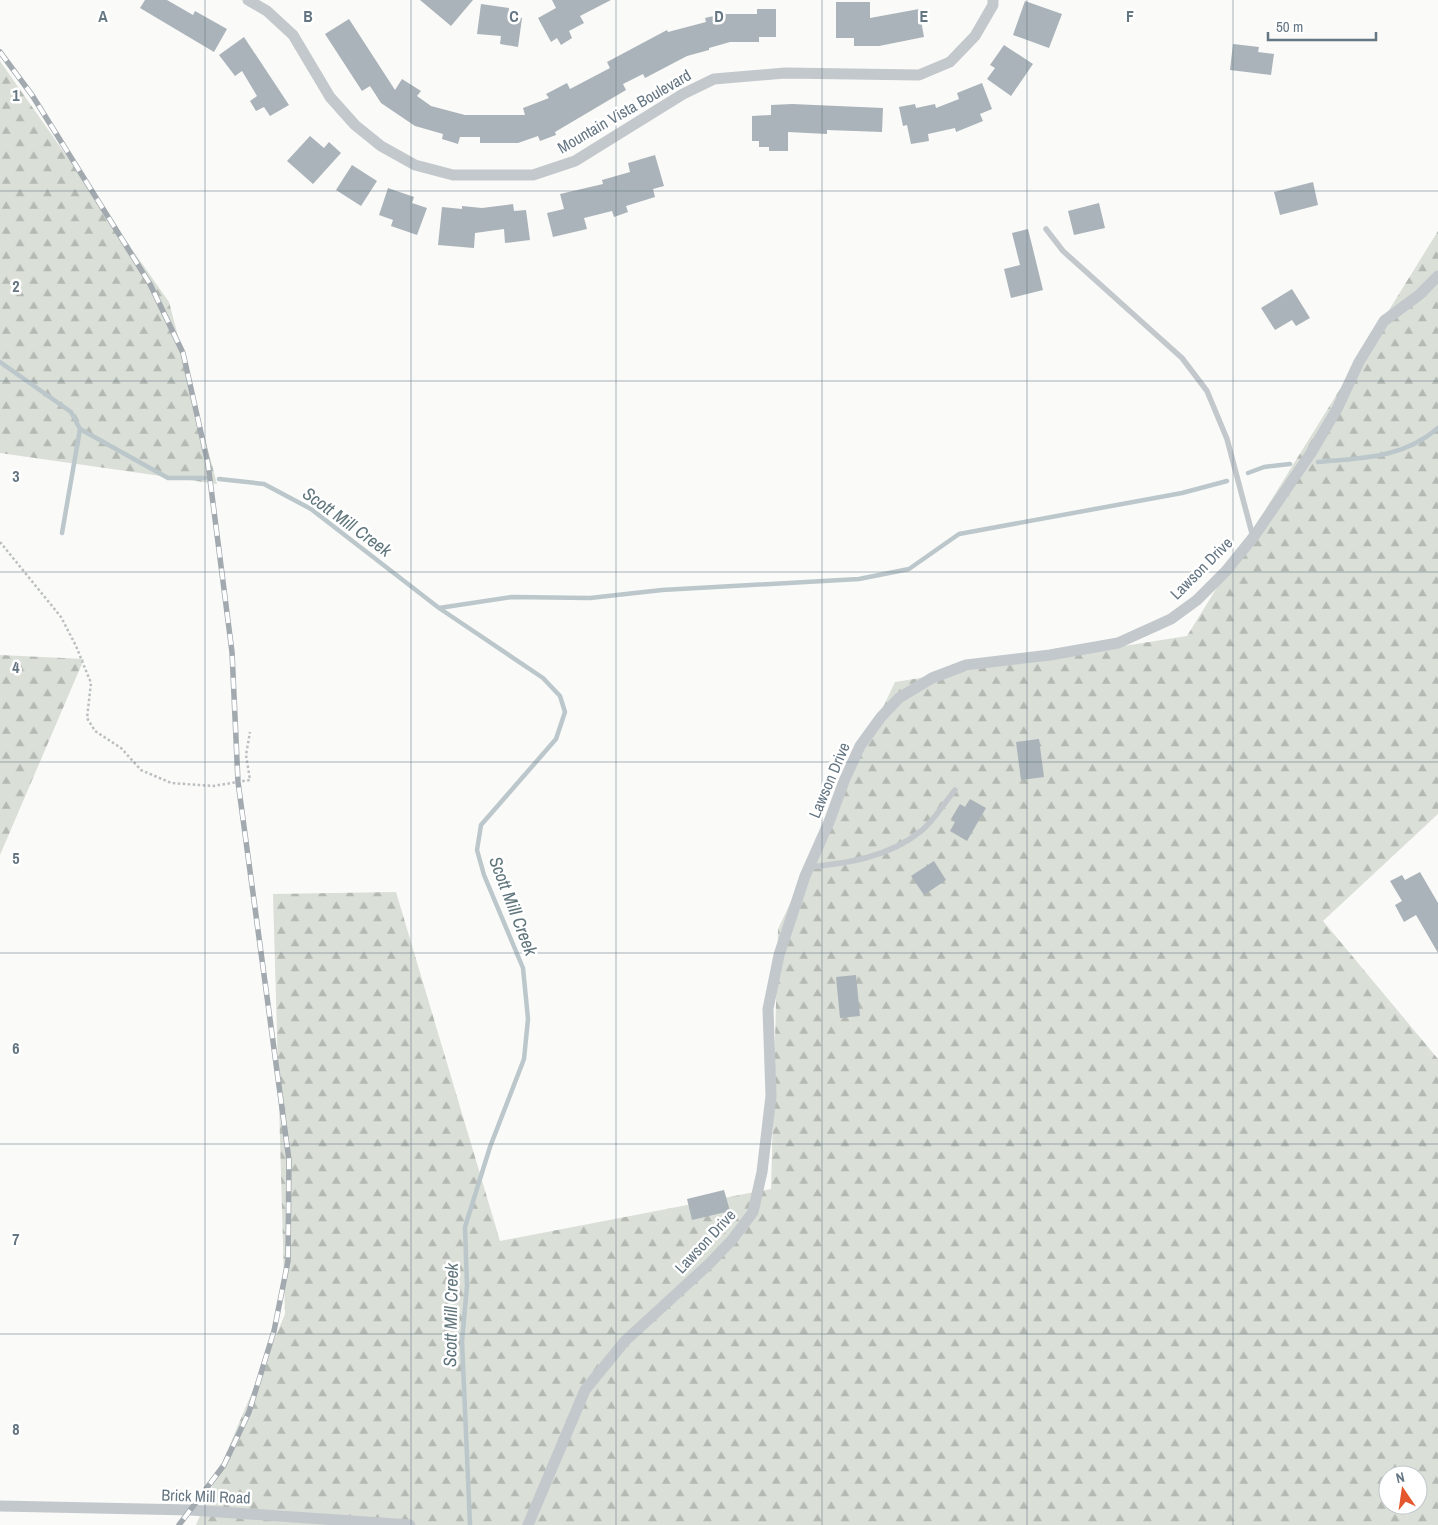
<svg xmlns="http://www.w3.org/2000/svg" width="1438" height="1525" font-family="'Archivo Narrow',sans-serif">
<defs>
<pattern id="forest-firs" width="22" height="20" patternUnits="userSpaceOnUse" patternTransform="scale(1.25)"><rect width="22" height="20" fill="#dadfd7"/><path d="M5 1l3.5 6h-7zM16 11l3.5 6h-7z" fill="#b4b9b4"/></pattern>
</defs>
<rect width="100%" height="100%" fill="#fafaf8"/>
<path fill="url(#forest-firs)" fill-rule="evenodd" d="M0,61L169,302L217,484L0,453Z
M1438,231V814L1323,921L1438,1059V1525H196L285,1314L273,894L396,892L500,1241L771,1189L778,929L895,682L1187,636ZM1388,1475H1418V1505H1388Z
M0,655L84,659L0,855Z"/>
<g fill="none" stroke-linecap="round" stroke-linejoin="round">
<path stroke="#bbc7cb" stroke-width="4.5" d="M0,362L71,412L80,429L168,478H205
M1318,462C1362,458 1404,458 1438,428
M1248,473L1264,467L1290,464
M219,479L264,484L311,509L439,608L543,678L560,696L565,712L556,739L481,825L477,850L484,875L523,968L528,1019L524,1059L490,1147L465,1227L467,1286L462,1341L470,1525
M62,533L80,429
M439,608L512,597L590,598L662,590L859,579L909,569L959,534L1182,493L1227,481"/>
</g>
<path fill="#aab3b9" d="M145,0H167L193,15L195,11L227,29L214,52L140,8Z
M420,0H473L451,26Z
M552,0H611L580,16L584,23L569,31L572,38L561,45L557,38L551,42L538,18L556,8Z
M1025,1L1062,14L1049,48L1013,35Z
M836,2H870V18L919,9L924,37L879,46H854V38H836Z
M481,4L509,8L508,16L522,18L518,47L500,44L501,36L477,34Z
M757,9H776V37H759V42H730L709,48V50L687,56L645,78L643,74L623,84L626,90L555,132L556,135L540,141L538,136L518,143H480V137H460L458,144L442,139L443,134L415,126L381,103L370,86L362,91L325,34L349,19L395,90L402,79L421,91L417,96L431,106L465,115H525L523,108L549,98L546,94L567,83L570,89L610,68L607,62L667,30L668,32L706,22L705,18L722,14H757Z
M244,37L289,105L270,116L264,107L256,111L250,101L257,96L242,71L235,76L219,55Z
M1233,44L1259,47L1258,52L1274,54L1271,75L1230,70Z
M1004,45L1033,64L1011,96L987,79L995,68L990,65Z
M982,83L992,109L980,114L983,121L956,132L955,128L928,134L929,141L911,144L907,125L903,126L899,107L915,104L916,108L935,104L936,108L959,99L957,93Z
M792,104L883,108L882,132L827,130V134L788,132V151H769V147H759V141H752V116L771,115V105Z
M310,136L324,148L329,142L341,153L313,184L287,161Z
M655,155L664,186L653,189L655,197L626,206L628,212L614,217L612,211L584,218L587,229L553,237L547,213L564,209L560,194L603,184L602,180L630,172L628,163Z
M352,165L377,181L361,206L336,190Z
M1313,182L1318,205L1280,215L1274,192Z
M388,188L414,197L412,203L427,208L417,235L391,226L393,220L379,215Z
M1099,203L1105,228L1074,235L1068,211Z
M513,204L514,211L526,210L530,240L505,243L504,229L475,233L474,248L438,245L442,207L462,209V206L482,208Z
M1028,229L1043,290L1011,298L1004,269L1020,265L1012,233Z
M1292,289L1310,318L1296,326L1292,320L1275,330L1261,308Z
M1039,739L1044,777L1021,780L1016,742Z
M970,799L986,808L967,841L950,831L955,822L951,819L960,804L965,807Z
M934,861L946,880L924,895L911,876Z
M1420,872L1438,903V953L1416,915L1404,922L1395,905L1402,901L1390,881L1402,875L1405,880Z
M856,975L860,1016L840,1018L836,977Z
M724,1190L730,1211L692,1220L687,1199Z"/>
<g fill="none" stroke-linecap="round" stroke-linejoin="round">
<path stroke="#bbbfc2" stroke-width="2.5" stroke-dasharray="2.5 2.5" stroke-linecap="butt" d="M0,542L61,617L76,646L91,683L87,718L95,731L121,748L141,770L171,783L213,786L250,780L246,755L250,732"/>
<path stroke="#c3c8cc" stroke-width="5.5" d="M1046,229L1063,251L1182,358L1207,391L1227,439L1253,537
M809,867C849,863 889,857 921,831C934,821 944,803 955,790"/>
<path stroke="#c3c8cc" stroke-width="11" d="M248,0L267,11L293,35L330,97L355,125L381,146L415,165L453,175H533L575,161L683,94L714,79L785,73L919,75L950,62L975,36L993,5V0
M0,1506L191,1510L410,1525
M528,1525L585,1390L625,1341L709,1264L732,1240L753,1212L762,1172L771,1096L768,1009L779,955L805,876L829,822L844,781L860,746L881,717L899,698L932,678L966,665L1050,655L1118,643L1171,619L1197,600L1226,571L1255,535L1311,453L1337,409L1359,362L1384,321L1419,295L1438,276"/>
<g stroke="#a2aab0" stroke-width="5.5">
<path id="rail" d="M0,52L32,95L150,284L183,353L208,464L232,652L238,782L289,1160L288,1261L274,1331L249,1412L224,1465L179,1525"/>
</g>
<use href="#rail" stroke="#fff" stroke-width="4" stroke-dasharray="11" stroke-linecap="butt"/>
</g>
<path fill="none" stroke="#657683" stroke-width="1" stroke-opacity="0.55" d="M205,0V1525M411,0V1525M616,0V1525M822,0V1525M1027,0V1525M1233,0V1525M0,191H1438M0,381H1438M0,572H1438M0,762H1438M0,953H1438M0,1144H1438M0,1334H1438"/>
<g text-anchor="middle" stroke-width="5" stroke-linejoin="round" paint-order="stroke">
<g font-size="16" fill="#657683" stroke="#fff">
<text transform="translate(624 111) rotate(-30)" y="6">Mountain Vista Boulevard</text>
<text transform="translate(1201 568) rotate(-45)" y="6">Lawson Drive</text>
<text transform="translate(829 780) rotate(-67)" y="6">Lawson Drive</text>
<text transform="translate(705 1241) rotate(-47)" y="6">Lawson Drive</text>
<text transform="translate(206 1496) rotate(2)" y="6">Brick Mill Road</text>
</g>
<g font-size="18" font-style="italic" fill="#60757c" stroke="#fff">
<text transform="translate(347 522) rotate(36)" y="6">Scott Mill Creek</text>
<text transform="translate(513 906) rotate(69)" y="6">Scott Mill Creek</text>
<text transform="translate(451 1315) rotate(-89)" y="6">Scott Mill Creek</text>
</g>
</g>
<g font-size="16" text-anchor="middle" font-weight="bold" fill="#657683" stroke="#fff" stroke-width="5" stroke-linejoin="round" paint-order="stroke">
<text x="103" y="22">A</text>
<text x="308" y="22">B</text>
<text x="514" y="22">C</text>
<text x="719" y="22">D</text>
<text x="924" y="22">E</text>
<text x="1130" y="22">F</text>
<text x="16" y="101">1</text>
<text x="16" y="292">2</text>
<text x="16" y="482">3</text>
<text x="16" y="673">4</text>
<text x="16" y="864">5</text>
<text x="16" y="1054">6</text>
<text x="16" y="1245">7</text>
<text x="16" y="1435">8</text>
</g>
<g transform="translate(1403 1490) rotate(347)"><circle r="24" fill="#ffffff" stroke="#c1c8cd"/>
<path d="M0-4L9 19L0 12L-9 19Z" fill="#e4572e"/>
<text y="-8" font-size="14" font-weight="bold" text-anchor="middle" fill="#657683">N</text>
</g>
<path d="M1268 32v8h108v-8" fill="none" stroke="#657683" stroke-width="2.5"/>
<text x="1276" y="32" font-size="15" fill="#657683" stroke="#ffffff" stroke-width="4" paint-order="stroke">50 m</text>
</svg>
